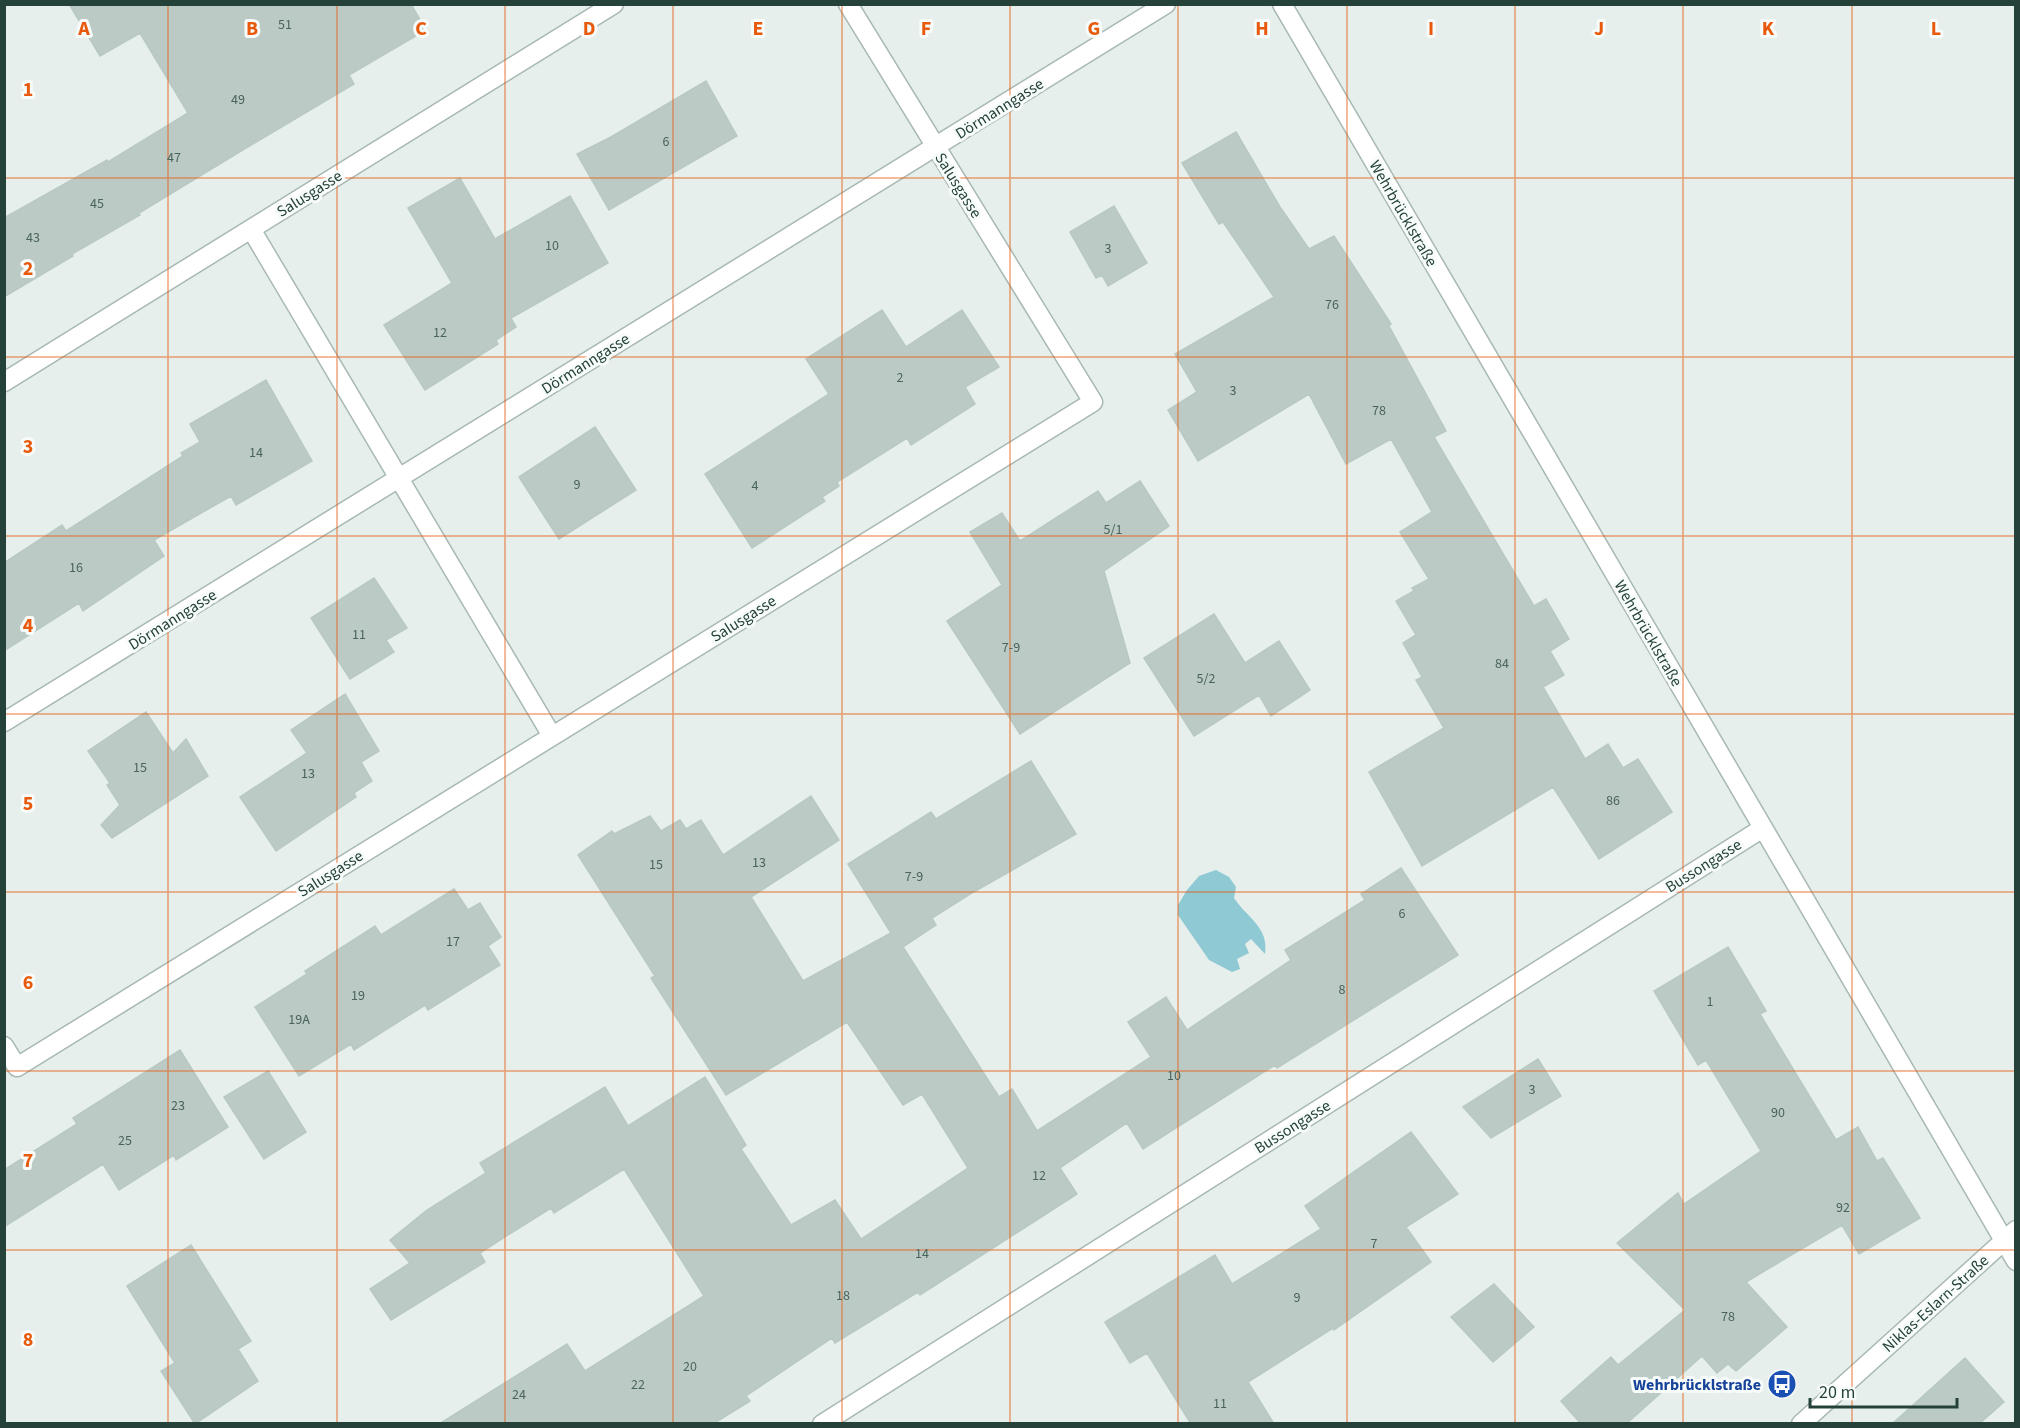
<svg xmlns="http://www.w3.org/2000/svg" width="2020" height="1428" font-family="'Source Sans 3',sans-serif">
<rect width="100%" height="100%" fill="#e6efeb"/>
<path fill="#8ec9d4" d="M1216,870L1229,877L1236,887L1234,898C1248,919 1269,927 1265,954L1251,939L1245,944L1249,953L1237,959L1240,969L1232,972L1209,960L1178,915V905L1187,890L1199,876Z"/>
<path fill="#bbcac4" stroke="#b8c9c2" stroke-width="1.5" d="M69,4H411L426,30L349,75L354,84L236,154L139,213L140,215L72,254L73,256L4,297V218L107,160L108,162L188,113L140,33L100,56Z
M706,81L737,136L609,210L577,154L611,137Z
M1236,132L1280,207L1309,249L1334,236L1391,324L1389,326L1446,431L1434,437L1534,606L1546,599L1569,639L1550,651L1564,675L1543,687L1585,759L1608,744L1623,768L1638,759L1672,812L1599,859L1553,787L1422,866L1369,772L1444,728L1416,680L1422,677L1403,643L1416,635L1396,601L1414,591L1412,588L1429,579L1400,532L1432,512L1391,439L1346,464L1309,394L1198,461L1168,410L1197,392L1175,354L1274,297L1223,222L1219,224L1182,163Z
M460,178L495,239L570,196L608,263L511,318L516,327L496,340L498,344L425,390L384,325L452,283L408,208Z
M1114,206L1147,263L1108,286L1102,275L1096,278L1070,232Z
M882,310L906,347L962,310L999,367L965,387L975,404L911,445L907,438L837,482L839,486L822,497L825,501L752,548L705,474L829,394L806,359Z
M266,380L312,461L236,505L231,496L154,540L164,556L83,611L79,603L4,651V563L62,525L66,531L183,456L181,453L200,442L190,424Z
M595,427L636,490L559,539L519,477Z
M1140,481L1169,526L1104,571L1130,663L1020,734L947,621L1002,585L970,532L1002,513L1020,541L1098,491L1106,503Z
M374,578L407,628L386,640L394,652L350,679L311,618Z
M1214,614L1245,663L1279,641L1310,690L1271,716L1259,695L1194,736L1144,658Z
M345,694L379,751L361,762L372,781L354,793L356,797L276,851L240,797L307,753L291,730Z
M146,712L173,753L186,739L208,776L112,838L101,825L120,805L107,785L110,783L88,751Z
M1031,761L1076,834L970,894L932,918L936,925L903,947L999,1097L1012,1089L1037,1131L1151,1057L1128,1022L1166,997L1187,1030L1291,960L1285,950L1365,900L1361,894L1401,868L1458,955L1277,1068L1275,1065L1143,1149L1127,1123L1060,1168L1077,1194L920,1295L918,1292L835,1343L832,1338L746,1396L750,1401L713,1424H439L567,1344L585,1371L704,1296L624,1169L554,1213L551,1208L511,1233L480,1253L485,1262L391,1320L370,1289L410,1263L390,1240L427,1210L486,1173L480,1163L605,1087L628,1126L705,1077L746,1145L741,1149L791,1225L835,1200L861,1239L968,1168L922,1094L903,1105L847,1022L726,1095L651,978L655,976L578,855L612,831L614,834L650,816L661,831L680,820L686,829L701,820L723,855L811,796L839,840L751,897L803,981L891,933L848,864L931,812L936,819Z
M454,889L468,910L480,903L501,937L488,946L500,965L428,1010L425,1005L354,1050L351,1044L299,1076L255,1007L307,974L305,971L375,926L381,935Z
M1728,947L1766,1011L1760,1014L1836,1140L1858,1127L1877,1161L1883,1158L1920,1218L1859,1254L1842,1225L1746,1282L1787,1327L1736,1371L1728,1364L1717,1373L1702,1356L1626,1424H1581L1561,1401L1611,1357L1618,1365L1685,1310L1617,1243L1678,1193L1684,1204L1761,1151L1706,1060L1698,1065L1654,991Z
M180,1050L228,1127L176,1160L174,1155L119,1190L103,1164L4,1227V1170L77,1124L73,1118Z
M1538,1059L1561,1096L1491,1138L1463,1107Z
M268,1071L306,1132L264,1159L224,1097Z
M1411,1132L1458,1194L1406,1227L1431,1262L1334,1330L1333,1328L1248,1382L1274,1424H1191L1147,1353L1130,1363L1105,1322L1215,1255L1232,1284L1321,1229L1305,1206Z
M191,1245L251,1341L238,1349L258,1381L195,1424L161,1371L175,1363L127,1286Z
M1494,1284L1534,1327L1493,1362L1451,1317Z
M1965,1358L2004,1402L1979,1424H1892Z"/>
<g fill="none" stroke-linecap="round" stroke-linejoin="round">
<g stroke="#a8b8b2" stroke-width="21">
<path id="street" d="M1282,4L2016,1261
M251,229L552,736
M4,382L614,4
M4,722L1166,4
M4,1046L17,1067L1093,402L848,4
M822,1424L1763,828
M1801,1424L2016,1230"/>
</g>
<use href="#street" stroke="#fff" stroke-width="18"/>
</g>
<path fill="none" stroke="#e8590c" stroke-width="1.5" stroke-opacity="0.55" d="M168,4V1424M337,4V1424M505,4V1424M673,4V1424M842,4V1424M1010,4V1424M1178,4V1424M1347,4V1424M1515,4V1424M1683,4V1424M1852,4V1424M4,178H2016M4,357H2016M4,536H2016M4,714H2016M4,892H2016M4,1071H2016M4,1250H2016"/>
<defs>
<g id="bus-disc" transform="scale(1.5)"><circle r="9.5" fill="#1a4fb4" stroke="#f7fbf9"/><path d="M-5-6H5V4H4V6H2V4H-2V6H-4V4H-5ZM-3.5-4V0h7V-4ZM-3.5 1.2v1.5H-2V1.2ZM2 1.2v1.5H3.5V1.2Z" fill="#fff"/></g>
</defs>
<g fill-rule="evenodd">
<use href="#bus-disc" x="1782" y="1384"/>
</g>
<g text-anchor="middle" stroke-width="6" stroke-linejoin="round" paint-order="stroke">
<g font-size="14" fill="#4a645c">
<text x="285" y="29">51</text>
<text x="238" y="104">49</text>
<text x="666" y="146">6</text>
<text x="174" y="162">47</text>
<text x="97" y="208">45</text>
<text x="33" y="242">43</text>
<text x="552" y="250">10</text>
<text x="1108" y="253">3</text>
<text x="1332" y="309">76</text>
<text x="440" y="337">12</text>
<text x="900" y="382">2</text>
<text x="1233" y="395">3</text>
<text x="1379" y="415">78</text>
<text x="256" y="457">14</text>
<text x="577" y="489">9</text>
<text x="755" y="490">4</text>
<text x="1113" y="534">5/1</text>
<text x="76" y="572">16</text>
<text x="359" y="639">11</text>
<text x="1011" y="652">7-9</text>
<text x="1502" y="668">84</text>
<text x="1206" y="683">5/2</text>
<text x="140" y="772">15</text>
<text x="308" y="778">13</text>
<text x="1613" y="805">86</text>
<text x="759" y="867">13</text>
<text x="656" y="869">15</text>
<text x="914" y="881">7-9</text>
<text x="1402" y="918">6</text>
<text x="453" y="946">17</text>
<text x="1342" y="994">8</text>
<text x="358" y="1000">19</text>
<text x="1710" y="1006">1</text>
<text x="299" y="1024">19A</text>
<text x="1174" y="1080">10</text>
<text x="1532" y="1094">3</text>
<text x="178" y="1110">23</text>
<text x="1778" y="1117">90</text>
<text x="125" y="1145">25</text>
<text x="1039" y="1180">12</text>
<text x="1843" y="1212">92</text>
<text x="1374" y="1248">7</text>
<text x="922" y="1258">14</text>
<text x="843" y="1300">18</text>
<text x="1297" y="1302">9</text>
<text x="1728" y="1321">78</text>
<text x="690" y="1371">20</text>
<text x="638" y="1389">22</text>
<text x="519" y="1399">24</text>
<text x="1220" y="1408">11</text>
</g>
<g font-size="16" fill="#24423a" stroke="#f7fbf9">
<text transform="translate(999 108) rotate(-32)" y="6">Dörmanngasse</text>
<text transform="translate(959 185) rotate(58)" y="6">Salusgasse</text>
<text transform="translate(309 193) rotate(-32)" y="6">Salusgasse</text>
<text transform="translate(1404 213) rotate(60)" y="6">Wehrbrücklstraße</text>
<text transform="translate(585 363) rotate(-32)" y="6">Dörmanngasse</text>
<text transform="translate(743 618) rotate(-32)" y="6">Salusgasse</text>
<text transform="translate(172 619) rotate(-32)" y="6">Dörmanngasse</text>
<text transform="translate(1649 633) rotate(60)" y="6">Wehrbrücklstraße</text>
<text transform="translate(1703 865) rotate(-32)" y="6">Bussongasse</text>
<text transform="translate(330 873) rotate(-32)" y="6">Salusgasse</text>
<text transform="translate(1292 1126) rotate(-32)" y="6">Bussongasse</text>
<text transform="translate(1935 1303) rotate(-42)" y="6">Niklas-Eslarn-Straße</text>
</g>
<g font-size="16" font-weight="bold" fill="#164399" stroke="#f7fbf9" text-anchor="end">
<text x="1761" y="1390">Wehrbrücklstraße</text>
</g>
</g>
<g font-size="20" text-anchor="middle" font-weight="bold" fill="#e8590c" stroke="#f7fbf9" stroke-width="6" stroke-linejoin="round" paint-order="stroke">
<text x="84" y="35">A</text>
<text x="252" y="35">B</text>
<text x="421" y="35">C</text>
<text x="589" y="35">D</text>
<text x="758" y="35">E</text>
<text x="926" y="35">F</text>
<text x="1094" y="35">G</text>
<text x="1262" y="35">H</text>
<text x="1431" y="35">I</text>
<text x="1599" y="35">J</text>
<text x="1768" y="35">K</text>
<text x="1936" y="35">L</text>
<text x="28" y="96">1</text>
<text x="28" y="275">2</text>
<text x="28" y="453">3</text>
<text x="28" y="632">4</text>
<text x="28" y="810">5</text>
<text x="28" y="989">6</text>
<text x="28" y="1167">7</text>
<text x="28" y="1346">8</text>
</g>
<rect width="2020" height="1428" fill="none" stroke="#24423a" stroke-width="12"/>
<path d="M1810 1398v9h147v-9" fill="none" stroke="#24423a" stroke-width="3"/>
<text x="1819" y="1398" font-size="18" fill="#24423a" stroke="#f7fbf9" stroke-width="4.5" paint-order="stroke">20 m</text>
</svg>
